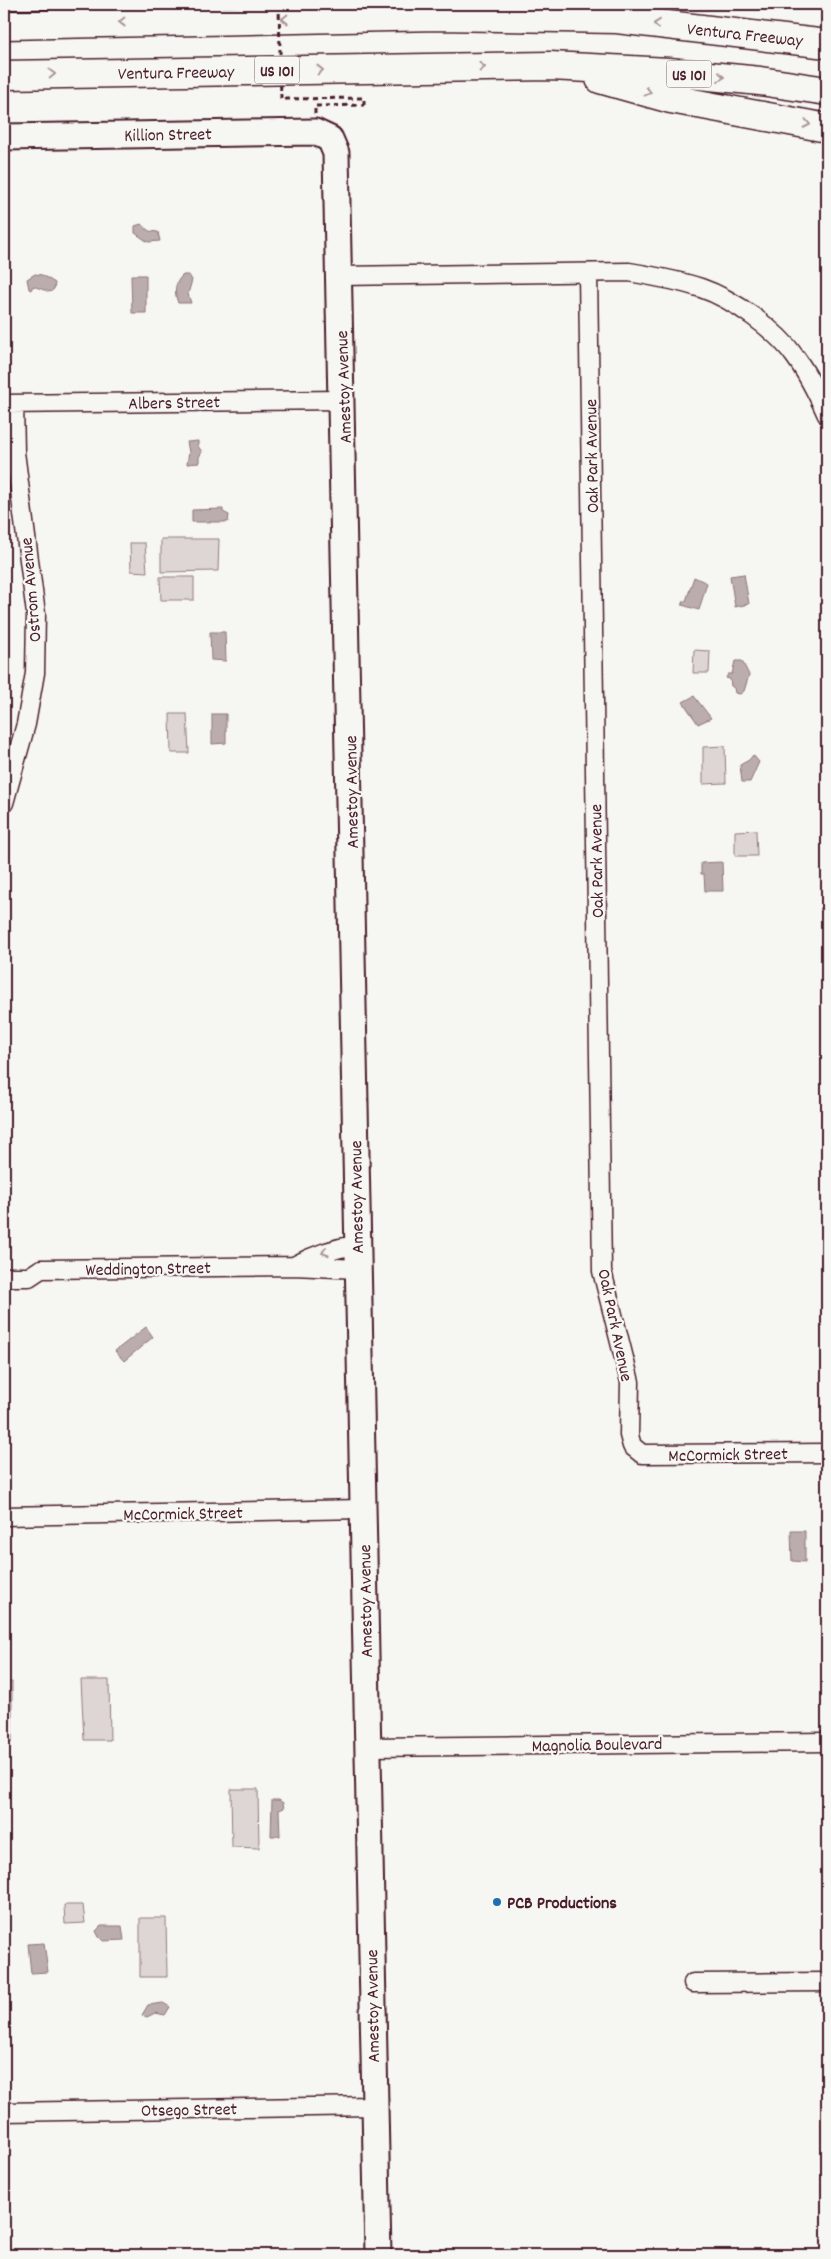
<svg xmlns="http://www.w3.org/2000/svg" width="831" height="2259" font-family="Dekko,sans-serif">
<rect width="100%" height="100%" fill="#f6f6f2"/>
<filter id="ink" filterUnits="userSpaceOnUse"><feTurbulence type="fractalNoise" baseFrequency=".02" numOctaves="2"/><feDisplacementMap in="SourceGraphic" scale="10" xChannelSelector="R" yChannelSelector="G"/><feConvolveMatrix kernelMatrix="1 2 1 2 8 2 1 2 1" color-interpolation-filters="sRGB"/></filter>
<g filter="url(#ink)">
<path fill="#ddd6d5" stroke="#947a80" d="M161,539H219L218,571L161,572Z
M130,543H145L147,572L131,571Z
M160,577H194V600H161Z
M694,650L710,651L709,673H693Z
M170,714H187L189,753H171Z
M725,746L726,783L703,784V747Z
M756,830L757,856H735V831Z
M81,1680H109L110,1740H84Z
M4,1682H12V1742H4Z
M231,1789H258L259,1848L232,1847Z
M64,1905H83L85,1923L65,1924Z
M140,1918H166L167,1977H140Z"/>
<path fill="#bbadae" stroke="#8e747a" d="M141,224L149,231L158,232L160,241L148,242L135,233V226Z
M35,274L42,275L55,283L54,289L50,292L33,286L31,290L29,289L27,279Z
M131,275H146V313H132Z
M183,275H189L192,280L188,294L191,303H178C174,292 174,283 183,275Z
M198,441V446L202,452L199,457V463L187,464L189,452L187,442Z
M223,509V512L229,515L228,522H192V510Z
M744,574L749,604L735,607L730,576Z
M694,577L707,583L699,610L682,605L683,601H686Z
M210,632H225L226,661L211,660Z
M735,661H742L749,675L744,691L740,694L735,693L734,688L731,686L730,679L726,678L728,674H732Z
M694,696L711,718L698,724L683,702Z
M212,714H226V743L212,744Z
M753,755L759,762L750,782H742L740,765L749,760Z
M722,862L723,891H705L704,874H701V863Z
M146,1327L153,1337L124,1361L115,1351Z
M791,1531H805V1562L792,1561Z
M272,1800H279L283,1803L284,1808L279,1810L280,1836H271Z
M101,1926H122L124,1940L103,1941L99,1937L96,1931Z
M44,1943L48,1972L31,1973L28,1944Z
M163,2003L170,2007L165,2015L155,2013L147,2017L142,2015L148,2005Z"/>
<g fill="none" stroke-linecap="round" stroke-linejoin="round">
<g stroke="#4a1f2b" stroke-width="21">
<path id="street" d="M588,273L602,1271L630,1382L629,1435L632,1446L642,1454L827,1453
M339,276L629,272C653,276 677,280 701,288C733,299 777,330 796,358C809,376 818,395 827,415
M4,404L343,400
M4,803L26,724L35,673L36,614L15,452L14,404
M294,1266C314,1255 334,1248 357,1245
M4,1277H29L41,1269L294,1266L358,1269
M4,1516L363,1509
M367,1747L827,1742
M693,1983L827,1982
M4,2112L374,2106"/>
</g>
<g stroke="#4a1f2b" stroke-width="29">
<path id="secondary" d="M4,137L315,132L330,139L336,153C356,854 360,1555 378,2255"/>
</g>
<g stroke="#4a1f2b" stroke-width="31">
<path id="highway" d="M4,25L438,16L617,19L827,44
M4,75L550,66L669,72L760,81L827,91
M600,79L671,99L827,128"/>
</g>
<path stroke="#4a1f2b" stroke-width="3" stroke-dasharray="5 4" stroke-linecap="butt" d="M315,114V106L364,105"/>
<use href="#street" stroke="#f6f6f2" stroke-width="18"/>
<use href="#secondary" stroke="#f6f6f2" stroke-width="25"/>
<use href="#highway" stroke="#f6f6f2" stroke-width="28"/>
<path stroke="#4a1f2b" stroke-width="3" stroke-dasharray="5 4" stroke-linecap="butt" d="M279,4L281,99L364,98V105"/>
</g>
<defs><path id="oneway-chevron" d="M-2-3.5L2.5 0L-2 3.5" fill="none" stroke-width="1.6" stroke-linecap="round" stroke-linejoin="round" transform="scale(1.25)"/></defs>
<g stroke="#a99598">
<use href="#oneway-chevron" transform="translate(285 19) rotate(179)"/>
<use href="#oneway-chevron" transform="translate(122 22) rotate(179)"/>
<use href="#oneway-chevron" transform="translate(657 24) rotate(-174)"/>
<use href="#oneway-chevron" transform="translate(482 67) rotate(-1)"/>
<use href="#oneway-chevron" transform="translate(320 70) rotate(-1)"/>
<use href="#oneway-chevron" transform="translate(52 74) rotate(-1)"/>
<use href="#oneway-chevron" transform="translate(721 77) rotate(6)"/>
<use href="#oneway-chevron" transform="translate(648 92) rotate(15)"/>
<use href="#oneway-chevron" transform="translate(807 124) rotate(12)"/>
<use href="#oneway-chevron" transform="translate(325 1252) rotate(161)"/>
</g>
</g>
<circle fill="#1f6fb2" stroke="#f6f6f2" stroke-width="2" cx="497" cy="1902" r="5"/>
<g text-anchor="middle" stroke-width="4.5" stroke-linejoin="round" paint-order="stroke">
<g fill="#f6f6f2" stroke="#7e6067" stroke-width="1">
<rect x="254.5" y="56.5" width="45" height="27" rx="4"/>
<rect x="666.5" y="60.5" width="45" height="27" rx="4"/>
</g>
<g font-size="16" font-weight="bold" fill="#4a1f2b">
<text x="277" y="76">US 101</text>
<text x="689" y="80">US 101</text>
</g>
<g font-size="18" fill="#4a1f2b" stroke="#f6f6f2">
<text transform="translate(745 34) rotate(6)" y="6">Ventura Freeway</text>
<text transform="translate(176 72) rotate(-1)" y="6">Ventura Freeway</text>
<text transform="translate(168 134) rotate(-1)" y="6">Killion Street</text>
<text transform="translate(343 387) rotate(-92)" y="6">Amestoy Avenue</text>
<text transform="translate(174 402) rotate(-1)" y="6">Albers Street</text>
<text transform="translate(591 456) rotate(-91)" y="6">Oak Park Avenue</text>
<text transform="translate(30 590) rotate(-95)" y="6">Ostrom Avenue</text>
<text transform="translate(351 792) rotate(-91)" y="6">Amestoy Avenue</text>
<text transform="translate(596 861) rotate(-91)" y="6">Oak Park Avenue</text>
<text transform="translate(356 1197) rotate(-91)" y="6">Amestoy Avenue</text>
<text transform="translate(148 1268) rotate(-1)" y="6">Weddington Street</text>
<text transform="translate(616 1325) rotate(78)" y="6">Oak Park Avenue</text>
<text transform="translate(728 1454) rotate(-1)" y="6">McCormick Street</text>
<text transform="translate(183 1513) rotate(-1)" y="6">McCormick Street</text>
<text transform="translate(365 1601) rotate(-91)" y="6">Amestoy Avenue</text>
<text transform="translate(597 1744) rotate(-1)" y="6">Magnolia Boulevard</text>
<text transform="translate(372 2006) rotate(-91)" y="6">Amestoy Avenue</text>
<text transform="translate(189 2109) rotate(-1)" y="6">Otsego Street</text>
</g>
<g font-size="18" font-weight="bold" fill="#4a1f2b" stroke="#f6f6f2" text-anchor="start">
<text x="507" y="1908">PCB Productions</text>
</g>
</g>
<rect width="831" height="2259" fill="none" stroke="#f6f6f2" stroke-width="20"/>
<rect x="10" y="10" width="811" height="2239" fill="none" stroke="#4a1f2b" stroke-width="2" filter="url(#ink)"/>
</svg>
